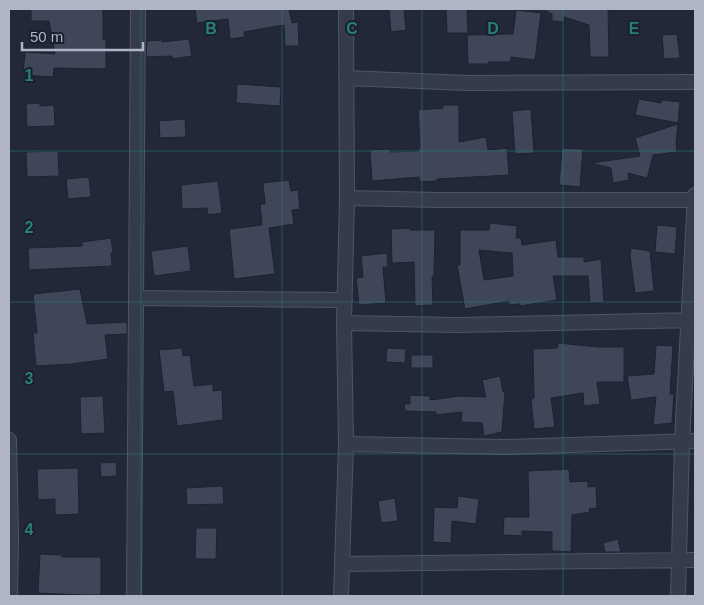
<svg xmlns="http://www.w3.org/2000/svg" width="704" height="605" font-family="Arial,sans-serif">
<rect width="100%" height="100%" fill="#222838"/>
<path fill="#3e4658" stroke="#1d2230" fill-rule="evenodd" d="M31,9H103V39L106,40V69L54,68L53,77L23,75L25,52L55,54L49,21H31Z
M195,9H289L292,23L298,22L299,46H285L284,25L244,32L245,37L230,39L228,19L197,23Z
M389,9H404L406,30L391,32Z
M446,9H467L468,33H447Z
M547,9H608L609,57H590L589,25L564,17V22L552,21V14L547,12Z
M516,10L541,13L535,60L511,57V62H488V64H468L467,35L513,34Z
M677,34L680,58L664,59L662,35Z
M189,39L192,56L172,59V56L146,57L147,41L162,40V42Z
M237,84L281,87L280,106L236,103Z
M639,99L661,103L662,100L680,102L678,123L635,115Z
M40,103V106L54,105L55,126L27,127L26,104Z
M443,105H459V142L486,137L488,150L507,148L509,175L437,179V181L420,182L419,177L372,181L370,150L390,149V152L419,151V147H420L418,110L443,108Z
M531,109L534,153L515,154L512,111Z
M185,119L186,137L160,138L159,121Z
M678,124L676,143L677,152L653,155L647,179V178L628,173L629,180L613,183L611,168L591,163L640,156L635,138Z
M562,148L583,149L580,187L559,185Z
M58,151L59,176L27,177L26,152Z
M89,177L91,197L68,199L66,179Z
M289,180L291,191L298,190L300,209L292,210L294,224L269,228L275,274L234,279L229,229L262,225L260,204H265L263,183Z
M218,181L222,213L208,215L207,208L182,209L181,185Z
M490,223L517,226L516,238H521L522,245L556,240L558,257H584V262L601,259L604,302L590,303L588,276H553L557,300L520,306V304L509,305V301L465,309L457,265H460V230H489ZM479,250L512,253L513,276L484,280Z
M657,225L677,227L675,254L655,252Z
M410,228V230H435L434,277H432L433,305L415,306L414,262L392,263L391,229Z
M111,238L113,253H111L112,266L29,270L28,248L82,246V242Z
M188,246L191,271L154,276L151,251Z
M631,248L650,251L654,291L635,293L630,255Z
M387,253L388,267H383L386,303L359,305L356,278L363,277L361,256Z
M80,289L87,324L127,322V334L105,335L108,359L72,364L36,366L33,333H37L33,294Z
M558,343L599,347H624V382H597L600,404L584,406L583,393L551,398L555,427L534,429L531,399L534,398L533,349L557,348Z
M656,345L673,346L670,394H674L672,423L653,425L656,397L631,400L627,376L654,374Z
M182,348L183,356L190,355L194,386L213,384V391L222,390L223,420L177,426L173,391L164,392L159,350Z
M387,348L406,349L405,363L386,362Z
M411,355H433V368H411Z
M500,376L503,392H505L502,432L484,436L482,423L461,422L462,412L436,415V412L405,411L404,404H410V395L430,396V400L460,396L486,397L482,380Z
M103,396L105,433L81,434L80,397Z
M116,462L117,476L101,477L100,463Z
M78,468L79,514L55,515V499L38,500L37,469Z
M569,469L570,482L588,481V487L596,486L597,508L589,509L590,512L572,515L571,552L552,551V532L522,531V536L503,535L504,517H529L528,471Z
M223,486L224,504L187,505L186,488Z
M458,496L479,499L476,524L452,521L451,543L433,542L434,507L457,508Z
M395,498L398,521L381,523L378,501Z
M196,528H217L216,559H195Z
M618,539L621,552H605L603,543Z
M40,554L62,555V557H101V595H83L38,593Z"/>
<g fill="none" stroke-linecap="round" stroke-linejoin="round">
<g stroke="#505564" stroke-width="16">
<path id="minor" d="M346,78L467,83L695,82
M347,198L440,200H695
M136,298L345,300
M344,323L457,325L695,320
M9,440L11,536L10,596
M346,444L505,447L695,441
M342,564L695,560
M134,596L138,9
M341,596L346,444L344,323L347,198L346,9
M678,596L682,442L695,195"/>
</g>
<use href="#minor" stroke="#353b49" stroke-width="14"/>
</g>
<path fill="none" stroke="#277f7b" stroke-width="1" stroke-opacity="0.55" d="M141,9V596M282,9V596M422,9V596M563,9V596M9,151H695M9,302H695M9,454H695"/>
<g font-size="16" text-anchor="middle" font-weight="bold" fill="#277f7b" stroke="#1b202d" stroke-width="4" stroke-linejoin="round" paint-order="stroke">
<text x="211" y="34">B</text>
<text x="352" y="34">C</text>
<text x="493" y="34">D</text>
<text x="634" y="34">E</text>
<text x="29" y="81">1</text>
<text x="29" y="233">2</text>
<text x="29" y="384">3</text>
<text x="29" y="535">4</text>
</g>
<rect width="704" height="605" fill="none" stroke="#b0b5c5" stroke-width="20"/>
<path d="M22 42v8h121v-8" fill="none" stroke="#b0b5c5" stroke-width="2.5"/>
<text x="30" y="42" font-size="15" fill="#b0b5c5" stroke="#1b202d" stroke-width="4" paint-order="stroke">50 m</text>
</svg>
